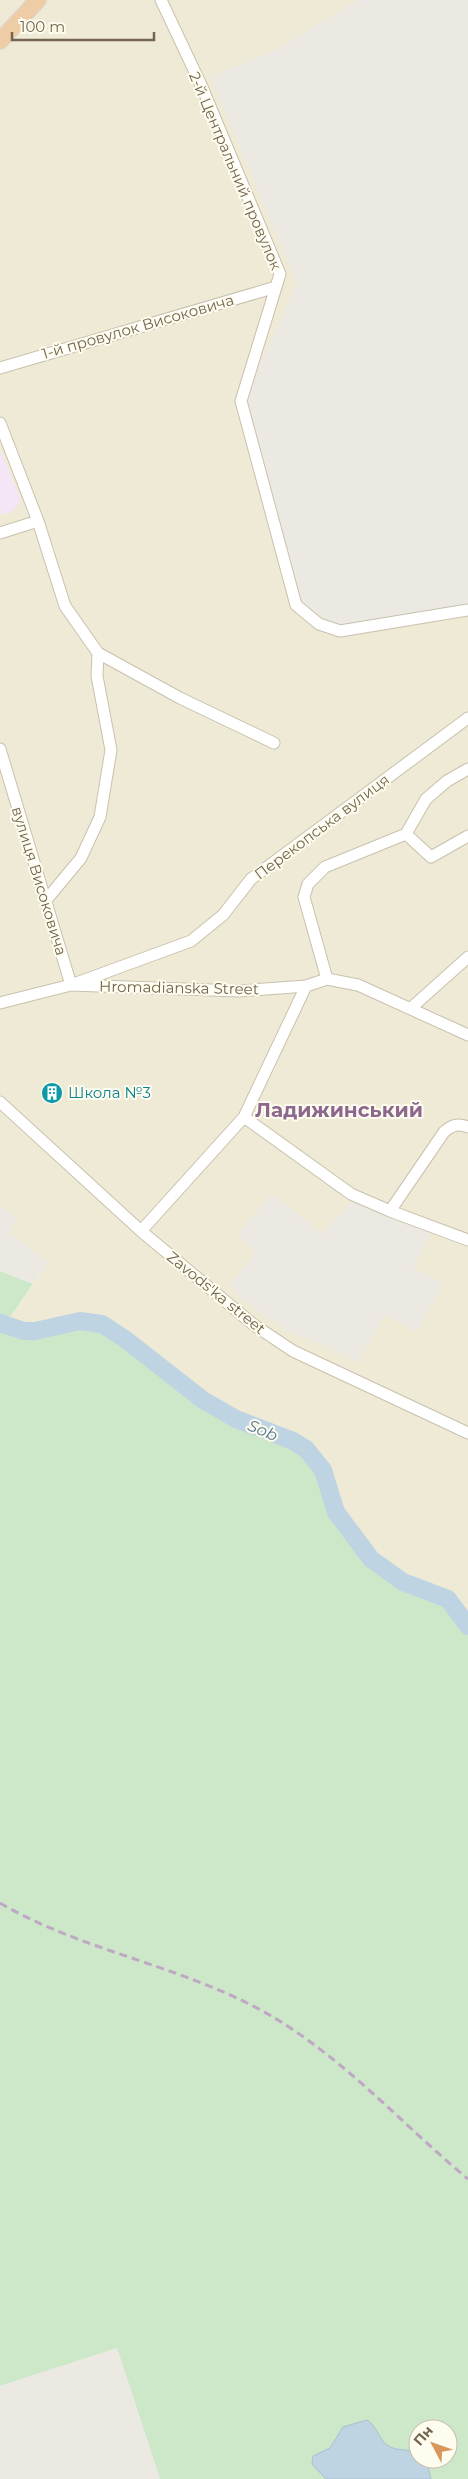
<svg xmlns="http://www.w3.org/2000/svg" width="468" height="2479" font-family="Montserrat,sans-serif">
<rect width="100%" height="100%" fill="#fbf8e9"/>
<path fill="#efead5" d="M0,0H468V1626L448,1599L403,1582L371,1559L336,1512L323,1470L306,1449L218,1409L80,1321L35,1331H24L4,1326L49,1262L8,1232L17,1218L0,1205Z"/>
<path fill="#ece9e2" d="M358,0H468V607L341,628L320,621L298,604L244,402L297,283L210,77L279,48Z
M273,1193L322,1234L353,1199L430,1232L414,1268L443,1283L417,1332L384,1315L358,1363L308,1338L294,1335L251,1306L228,1285L256,1254L238,1234Z
M0,1205L17,1218L9,1232L49,1262L33,1284L0,1271Z
M117,2348L160,2479H0V2386Z"/>
<path fill="#f5e6f7" d="M0,449L21,500L13,511L0,515Z"/>
<path fill="#cde7c9" fill-rule="evenodd" d="M0,1271L33,1284L4,1326L24,1331H35L80,1321L102,1324L125,1339L203,1400L236,1419L293,1441L306,1449L323,1470L336,1512L371,1559L403,1582L448,1599L468,1626V2479H160L117,2348L0,2386ZM418,2429H448V2459H418Z"/>
<path fill="#bfd4e3" stroke="#a6c0d3" d="M367,2420C377,2426 378,2438 387,2445C396,2452 408,2448 418,2453V2459H426L431,2479H326L312,2464L313,2456L330,2448L343,2427Z"/>
<g fill="none" stroke-linecap="round" stroke-linejoin="round">
<path stroke="#bfd4e3" stroke-width="18" d="M0,1323L24,1331H35L80,1321L102,1324L125,1339L203,1400L236,1419L293,1441L306,1449L323,1470L336,1512L371,1559L403,1582L448,1599L468,1626"/>
<g stroke="#c9c1ad" stroke-width="13">
<path id="minor" d="M161,0L202,87L280,274L241,401L296,605L319,624L340,631L468,610
M0,368L276,287
M0,423L38,521L0,533
M38,521L65,606L98,653L97,676L111,750L100,817L81,858L47,899
M98,653L180,698L274,743
M0,749L71,985L191,941L223,915L251,879L468,718
M406,834L431,857L468,836
M327,979L304,897L308,884L325,867L406,834L426,799L447,781L468,769
M0,1003L71,985L239,991L306,986L327,979L358,985L468,1035
M411,1008L468,957
M0,1102L141,1231L254,1325L293,1351L468,1433
M244,1117L351,1194L390,1211L468,1240
M390,1211L444,1132C452,1125 458,1123 468,1127
M141,1231L244,1117L306,986"/>
</g>
<g stroke="#dbd7d1" stroke-width="18">
<path id="highway" d="M0,41L38,0"/>
</g>
<use href="#minor" stroke="#fff" stroke-width="11"/>
<use href="#highway" stroke="#eecda6" stroke-width="16"/>
<path stroke="#bea8c4" stroke-width="3" stroke-dasharray="8 5" stroke-linecap="butt" d="M0,1903C79,1949 172,1964 253,2006C335,2048 398,2121 468,2179"/>
</g>
<defs>
<g id="building-disc" transform="scale(1.125)"><circle r="9.5" fill="#0f9aa8" stroke="#fdfcef"/><path d="M-4-6H4V6H1V3H-1V6H-4ZM-2.5-4.3h1.7v1.8h-1.7ZM.8-4.3h1.7v1.8H.8ZM-2.5-1h1.7V.8h-1.7ZM.8-1h1.7V.8H.8Z" fill="#fff"/></g>
</defs>
<g fill-rule="evenodd">
<use href="#building-disc" x="52" y="1093"/>
</g>
<g text-anchor="middle" stroke-width="4" stroke-linejoin="round" paint-order="stroke">
<g font-size="15" fill="#73654f" stroke="#fdfcef">
<text transform="translate(235 171) rotate(67)" y="5">2-й Центральний провулок</text>
<text transform="translate(138 327) rotate(-16)" y="5">1-й провулок Високовича</text>
<text transform="translate(322 827) rotate(-37)" y="5">Перекопська вулиця</text>
<text transform="translate(39 881) rotate(73)" y="5">вулиця Високовича</text>
<text transform="translate(179 988) rotate(1)" y="5">Hromadianska Street</text>
<text transform="translate(216 1293) rotate(39)" y="5">Zavods'ka street</text>
</g>
<g font-size="15" fill="#0d838f" stroke="#fdfcef" text-anchor="start">
<text x="68" y="1098">Школа №3</text>
</g>
<g font-size="16" font-style="italic" fill="#527691" stroke="#fdfcef">
<text transform="translate(263 1430) rotate(23)" y="6">Sob</text>
</g>
<g font-size="20" font-weight="bold" fill="#8c678e" stroke="#fdfcef">
<text x="339" y="1117">Ладижинський</text>
</g>
</g>
<g transform="translate(433 2444) rotate(311)"><circle r="24" fill="#fdfcef" stroke="#c6c0af"/>
<path d="M0-4L9 19L0 12L-9 19Z" fill="#d8985b"/>
<text y="-8" font-size="14" font-weight="bold" text-anchor="middle" fill="#73654f">Пн</text>
</g>
<path d="M12 32v8h142v-8" fill="none" stroke="#73654f" stroke-width="2.5"/>
<text x="20" y="32" font-size="15" fill="#73654f" stroke="#fdfcef" stroke-width="4" paint-order="stroke">100 m</text>
</svg>
